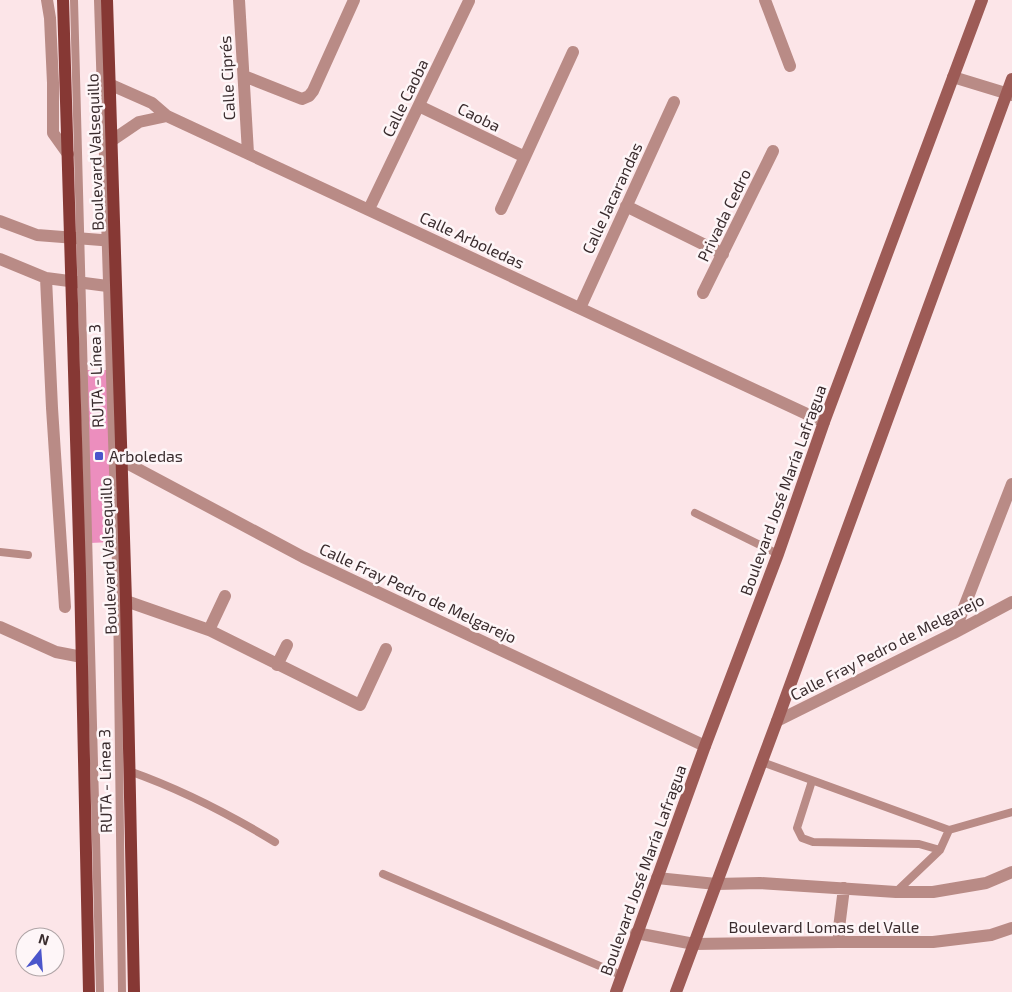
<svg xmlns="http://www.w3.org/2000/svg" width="1012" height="992" font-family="'Exo 2',sans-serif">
<rect width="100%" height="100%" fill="#fce5e8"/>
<path fill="#ec8ebe" d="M87,370H108L112,542L90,543Z"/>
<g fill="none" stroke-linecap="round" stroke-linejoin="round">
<path stroke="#b98b86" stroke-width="8" d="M74,0L100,992
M98,0L117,595L122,992
M695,513L778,554
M0,552L28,555
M762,762L949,830L1012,812
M129,771C180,789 229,814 275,842
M812,781L797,828L802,838L813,842L919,844L940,850
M383,874L621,975
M896,892L940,850L949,830"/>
<path stroke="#b98b86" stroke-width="12" d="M47,0L50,18L53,83V133L68,154
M239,0L248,153
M765,0L790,66
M244,76L302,99L309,96L313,91L354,0
M953,77L1012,95
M109,84L152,103L167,116L824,422
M419,106L525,157
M111,141L139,122L167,116
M626,206L723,254
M369,209L469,1
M501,209L573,52
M0,221L37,235L114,241
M0,259L46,278L115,287
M46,278L52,408L65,607
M703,293L773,151
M580,308L674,102
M121,460L303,557L705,746
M126,601L209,630L360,705L386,649
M0,627L56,652L82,657
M209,630L225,596
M954,633L1012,484
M277,665L287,645
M777,721L954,633L1012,602
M657,878L716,884L760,883L896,892H933L986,883L1012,872
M636,933L694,944L839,942H933L991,935L1012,928
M839,942V928L844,888"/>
<path stroke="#9d5b56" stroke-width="12" d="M616,992L705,746L778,554L824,422L982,0
M676,992L777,721L1012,79"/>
<path stroke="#863834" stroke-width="12" d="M63,0L80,574L89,992
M107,0L126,601L134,992"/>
</g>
<rect fill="#4b55cb" stroke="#fef6f8" stroke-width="2" x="94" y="451" width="10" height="10" rx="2.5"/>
<g text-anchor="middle" stroke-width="5" stroke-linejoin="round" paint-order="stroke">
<g font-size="16" fill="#3a2c2e" stroke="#fef6f8">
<text transform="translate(227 78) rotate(-93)" y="6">Calle Ciprés</text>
<text transform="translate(405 98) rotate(-64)" y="6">Calle Caoba</text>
<text transform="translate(479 117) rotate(26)" y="6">Caoba</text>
<text transform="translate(95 152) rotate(-92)" y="6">Boulevard Valsequillo</text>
<text transform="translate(612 198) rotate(-65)" y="6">Calle Jacarandas</text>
<text transform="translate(724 215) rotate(-64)" y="6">Privada Cedro</text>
<text transform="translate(472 240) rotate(25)" y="6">Calle Arboledas</text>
<text transform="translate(96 376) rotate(-92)" y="6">RUTA - Línea 3</text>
<text transform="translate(783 490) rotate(-70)" y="6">Boulevard José María Lafragua</text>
<text transform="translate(108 556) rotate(-92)" y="6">Boulevard Valsequillo</text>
<text transform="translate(418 593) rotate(25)" y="6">Calle Fray Pedro de Melgarejo</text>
<text transform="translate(887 647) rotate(-27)" y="6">Calle Fray Pedro de Melgarejo</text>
<text transform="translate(105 781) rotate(-91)" y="6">RUTA - Línea 3</text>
<text transform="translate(643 870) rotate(-70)" y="6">Boulevard José María Lafragua</text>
<text x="824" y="933">Boulevard Lomas del Valle</text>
</g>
<g font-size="16" fill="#3a2c2e" stroke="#fef6f8" text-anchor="start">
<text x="109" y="462">Arboledas</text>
</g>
</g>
<g transform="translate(40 952) rotate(17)"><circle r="24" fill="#fef6f8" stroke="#b0a5a7"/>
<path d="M0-4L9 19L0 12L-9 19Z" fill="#4b55cb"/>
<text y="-8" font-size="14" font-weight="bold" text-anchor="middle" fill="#3a2c2e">N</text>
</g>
</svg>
